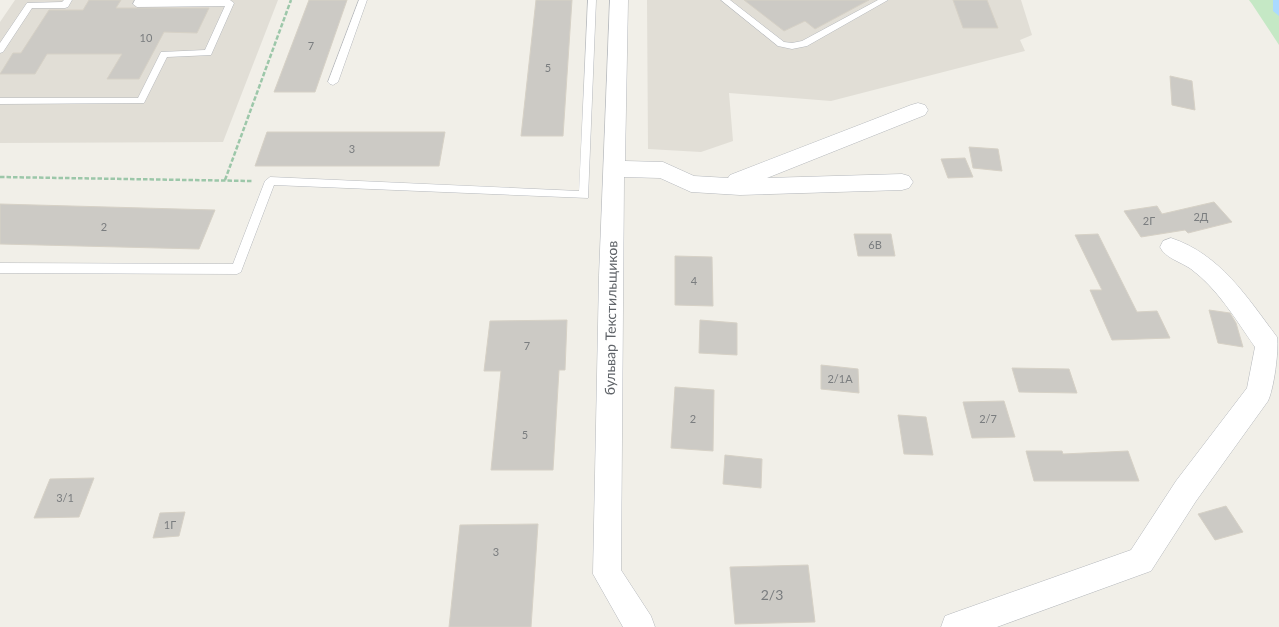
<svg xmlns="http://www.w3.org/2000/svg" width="1279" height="627" font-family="Lato,sans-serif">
<rect width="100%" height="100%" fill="#f1efe8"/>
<path fill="#e1ded6" d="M15,0H278L223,142L0,143V22Z
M647,0H1021L1032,35L1020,40L1025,51L831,101L729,93L733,141L701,152L648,149Z"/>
<path fill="#c5e8c5" d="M1249,0H1279V45L1252,4Z"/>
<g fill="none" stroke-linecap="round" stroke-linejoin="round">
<path fill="#aadaff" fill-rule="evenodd" d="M1273,0H1279V16L1273,11Z"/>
</g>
<path fill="#cccac5" stroke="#d6d1c6" d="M89,0H121L116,8H209L197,33L164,32L139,79H107L122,54H47L35,74H0L13,53H21L49,10H83Z
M309,0H347L315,92H274Z
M536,0H572L563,136H521Z
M744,0H869L815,29L805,21L784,31Z
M953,0H987L998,28H963Z
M1170,76L1192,81L1195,110L1172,105Z
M267,132H445L439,166H255Z
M969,147L998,149L1002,171L973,168Z
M965,158L973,177L948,178L941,159Z
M1214,202L1232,222L1188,233L1185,230L1141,237L1124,211L1157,206L1162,214Z
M0,204L215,210L199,249L0,244Z
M854,234H891L895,256H858Z
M1098,234L1137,312L1157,311L1170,338L1112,340L1090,290H1102L1075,235Z
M675,256L712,257L713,306L675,305Z
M1209,310L1230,313L1236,323L1243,347L1218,343Z
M567,320L565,370H559L553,470H491L501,371H484L490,321Z
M700,320L737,323V355L699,353Z
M821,365L858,369L859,393L821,389Z
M1012,368L1069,369L1077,393L1019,392Z
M675,387L714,390L713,451L671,448Z
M1004,401L1015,437L972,438L963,402Z
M898,415L926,417L933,455L904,454Z
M1026,451H1062L1063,454L1128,451L1139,481H1034Z
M725,455L762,459L761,488L723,484Z
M94,478L79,517L34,518L50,479Z
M1226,506L1243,532L1215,540L1198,514Z
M185,512L179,536L153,538L160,513Z
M538,524L531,627H449L460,525Z
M808,565L815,622L735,624L730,567Z"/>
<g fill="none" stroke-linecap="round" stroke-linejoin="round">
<g stroke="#b5b8bc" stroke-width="1">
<path id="lane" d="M64,0H72L68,7L65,8H32L3,52L0,53V43L27,3L62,2Z
M135,0H230L234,3L211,55L167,57L144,103L0,104V98H138L161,52L205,50L225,6L137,7L133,4Z
M359,0H367L338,82L333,85L330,84L328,82Z
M588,0H596L588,198L274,185L242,269L241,272L237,274L0,273V263L233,264L265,181L270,177L579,191Z
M721,0H730L784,42L792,43L802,41L878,0H888L807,46L792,49L778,46Z"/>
</g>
<g stroke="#b5b8bc" stroke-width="1">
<path id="street" d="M610,0H628L625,161L663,162L694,176L728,178L730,175L911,105L918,103L925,105L928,110L925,115L767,178L902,174L909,176L913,182L909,188L902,190L740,195L691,192L660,178L624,177L621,570L651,616L655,627H623L593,574L599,276Z
M1171,238C1220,254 1247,297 1277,337C1279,351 1274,388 1268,401L1196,501L1151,571L997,627H941L945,616L956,612L1131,550L1176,481L1247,388L1255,347C1236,320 1218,289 1191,269C1181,262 1165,258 1160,247L1163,241Z"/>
</g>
<path stroke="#9cc7a9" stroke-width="2.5" stroke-dasharray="4.5 2" stroke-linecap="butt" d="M0,177L252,181
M225,180L291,0"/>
<use href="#lane" fill="#fff" fill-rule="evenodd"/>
<use href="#street" fill="#fff" fill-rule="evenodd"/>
</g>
<g text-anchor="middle" stroke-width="4.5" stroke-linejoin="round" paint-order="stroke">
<g font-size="11" fill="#7a7d7f">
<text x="146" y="42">10</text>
<text x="311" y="50">7</text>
<text x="548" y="72">5</text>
<text x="352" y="153">3</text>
<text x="1201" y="221">2Д</text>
<text x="1149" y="225">2Г</text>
<text x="104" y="231">2</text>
<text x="875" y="249">6В</text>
<text x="694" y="285">4</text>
<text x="527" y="350">7</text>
<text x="840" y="383">2/1А</text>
<text x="693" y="423">2</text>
<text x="988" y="423">2/7</text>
<text x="525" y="439">5</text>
<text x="65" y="502">3/1</text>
<text x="170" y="529">1Г</text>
<text x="496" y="556">3</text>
</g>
<g font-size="14" fill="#5f6368" stroke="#fff">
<text transform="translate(611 318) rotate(-89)" y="5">бульвар Текстильщиков</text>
</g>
<g font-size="14" fill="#7a7d7f">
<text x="772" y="600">2/3</text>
</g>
</g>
</svg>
